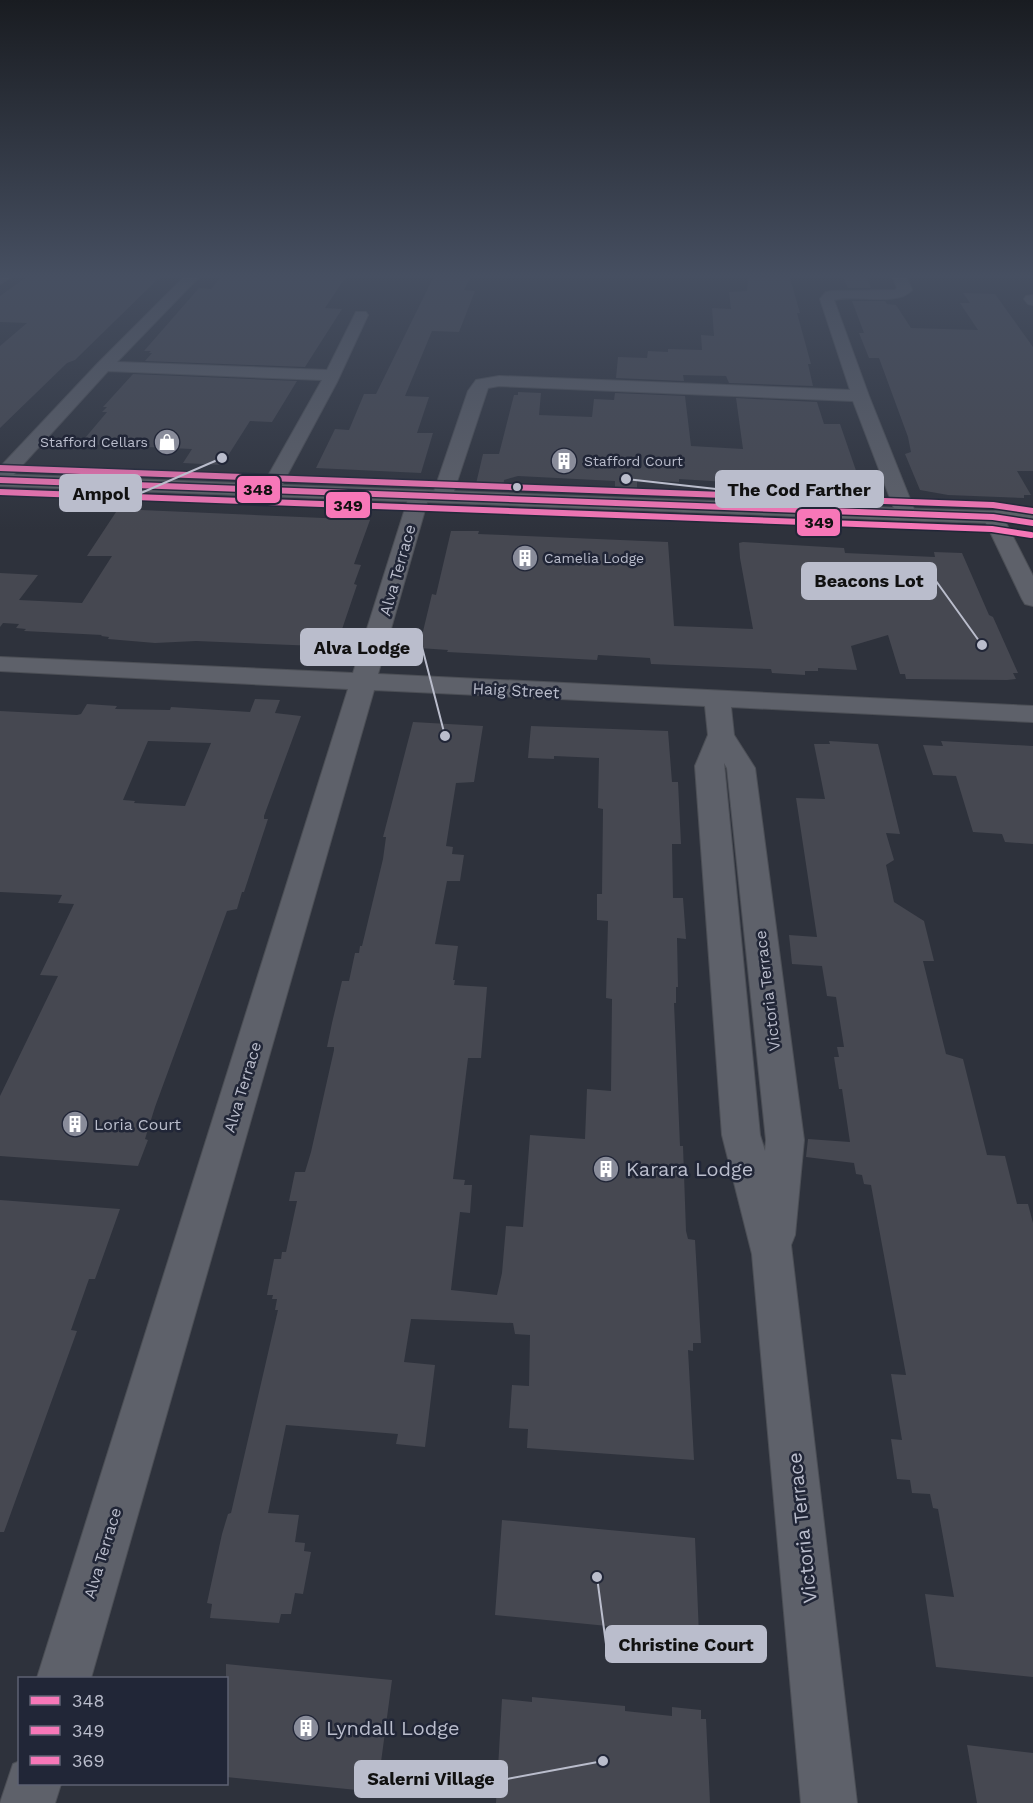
<svg xmlns="http://www.w3.org/2000/svg" width="1033" height="1803" font-family="'Work Sans',sans-serif">
<rect width="100%" height="100%" fill="#2e323c"/>
<path fill="#464851" fill-rule="evenodd" d="M25,278H159L75,360L67,363L0,428V346L27,323L0,322V296Z
M220,278H345L325,308L342,309L305,367L145,361L152,353H149L151,351H144L199,288L211,289Z
M433,278H470L464,290L475,291L459,332L432,331L405,396L429,397L417,433H433L421,473L316,468L335,429L349,430L364,394H376Z
M748,278H790L800,313H797L811,364H808L813,386L729,383L726,376L683,375L684,381L616,378L618,357L647,358L648,351L668,352V349L702,350L701,335L714,336L712,308L731,309L729,292L747,291Z
M843,278H867L871,288H848Z
M963,293L995,294L1033,347V471H1017L1031,495H1024V498L948,495L920,490L905,454L911,452L908,437L879,358H869L859,333H864L852,301H885L887,304L896,305L911,328L978,330L960,303H970Z
M133,374L297,381L272,422L250,421L222,465L183,463L192,449L80,444L107,412H102L107,407H103Z
M518,392L541,393L539,415L592,417L594,399L614,400L615,393L685,396L691,446L743,449L736,398L817,402L824,424H840L862,488L830,487L829,484H758L679,479V482L637,480V489L615,488V481L518,476L504,480L503,489L475,488L483,454H499L514,395H518Z
M118,509L370,520L354,564L361,565L354,584L357,585L337,644L318,643L317,646L196,641L155,643L108,639L109,637L101,636L102,635L24,631L26,629L16,628L19,624L3,623L0,627V573L38,575L19,600L82,603L112,556H87Z
M451,531H479L478,534L668,542L674,626L753,629L740,558L739,543L743,542L844,548L845,553L935,557L934,552L962,553L989,615L993,617L1018,673H1013L1016,679L1007,680L906,679L905,674H900L888,635L851,646L857,670L818,668V671H805V675L772,673L771,669L651,664L650,658L598,655L597,660L447,652L448,650L419,648L432,594L436,595Z
M255,699L280,700L275,713L301,716L264,816V819H268L244,892H242L237,909L227,911L155,1107L145,1139L148,1140L138,1166L0,1156V1096L58,976L40,975L74,904L58,903L62,895L0,892V711L77,715L81,714L87,704L117,706L115,709L170,710L171,707L250,712ZM148,741L211,743L185,806L134,803L135,801L123,800Z
M413,722L483,726L474,782L456,783L446,846L453,847L452,854L464,855L460,881H447L435,944L458,946L453,980H455L454,985L487,987L481,1058H468L453,1179L465,1180L464,1185H472L470,1213L460,1212L451,1290L497,1295L502,1273L506,1226L523,1227L530,1135L585,1139L587,1089L611,1091L612,999L606,998L608,921L597,920V894H602L603,809L598,808L599,758L554,756V759L528,758L531,726L668,731L672,782H678L681,844H672L673,898H683L686,939L677,938L678,987H676V1003H674L680,1146H683L686,1231L688,1239L695,1240L701,1343H693V1351L688,1350L694,1460L527,1448L528,1429L509,1428L512,1385L529,1386L530,1335L515,1334L513,1323L411,1319L404,1362L435,1365L425,1447L396,1444L398,1434L286,1425L268,1513L299,1515L295,1542L305,1543L304,1551L311,1552L303,1594L295,1593L291,1614H281L279,1623L210,1618L212,1604L207,1603L222,1534L228,1514L231,1513L278,1310H275L277,1299H272L273,1295H267L274,1259H281L282,1252H286L297,1201H289L295,1172H305L311,1152L334,1050V1047H327L332,1023L342,981H349L355,953H359L360,946H362L383,859L386,837H383Z
M829,741L878,744L900,834L886,833L894,860L886,865L894,902L924,921L934,961H923L946,1054L963,1059L987,1155L1005,1156L1017,1204H1028L1033,1223V1677L936,1667L925,1594L954,1597L938,1509L933,1508L930,1494L912,1493L910,1480L897,1479L891,1439L902,1440L891,1374L906,1375L871,1185L864,1184L862,1175L856,1174L854,1163L806,1157L808,1139L850,1142L842,1089H839L834,1057H839L837,1047H844L836,997L827,996L822,966L792,964L789,935L817,937L796,798L825,799L814,744H830Z
M941,741L1033,746V844L1005,842L1002,834L973,832L956,776L933,775L923,745L943,746Z
M0,1200L120,1209L95,1279H89L71,1330L77,1331L4,1532H0Z
M502,1520L695,1538L699,1635L495,1615Z
M226,1664L392,1680L377,1792L226,1777Z
M532,1697L625,1706V1711L672,1716V1707L701,1710V1719H706L710,1803H496L502,1699L532,1702Z
M967,1745L1033,1753V1803H977Z"/>
<g fill="none" stroke-linecap="round" stroke-linejoin="round">
<g stroke="#4c4f56" stroke-width="2">
<path id="minor" d="M0,278H10L0,284Z
M183,278H198L117,362L327,370L356,312H366L368,315L337,382L277,494H263L260,490L322,380L108,371L7,482L0,484V467L98,363Z
M893,278H907L912,290C897,307 856,294 834,300L869,396L916,514L913,518L906,520L899,518L896,514L853,401L499,386L488,388L452,497L449,501H435L432,497L468,391L476,380L499,376L850,390L820,299L826,292L831,291L895,290L897,288Z
M1033,295V305L1028,304L1024,299L1026,296Z
M419,490L426,492L429,496L378,674L1033,706V722L731,707L734,735L755,768L804,1140L795,1235L791,1245L857,1803H801L752,1254L722,1135L695,766L708,735L705,706L374,690L91,1678H37L348,689L0,671V657L353,673L409,496L412,492ZM724,763L727,768L766,1140L765,1151L760,1135Z
M993,511L1000,513L1003,517L1033,576V606L1025,604L1022,599L983,517L986,513Z
M20,1761V1784H61L55,1803H0L13,1764Z"/>
</g>
<g stroke="#4b4e57" stroke-width="2">
<path id="trunk" d="M0,474L922,509L993,511L1033,508V520L993,523L922,521L0,486Z"/>
</g>
<use href="#minor" fill="#5e616a" fill-rule="evenodd"/>
<use href="#trunk" fill="#5f6268" fill-rule="evenodd"/>
<g stroke="#212637" stroke-width="9">
<path id="bus-1" d="M0,480L993,517L1033,523"/>
</g>
<g stroke="#212637" stroke-width="9">
<path id="bus-2" d="M0,492L992,529L1031,535"/>
</g>
<g stroke="#212637" stroke-width="9">
<path id="bus-3" d="M0,468L993,505L1033,511"/>
</g>
<use href="#bus-1" stroke="#f777b8" stroke-width="6"/>
<use href="#bus-2" stroke="#f777b8" stroke-width="6"/>
<use href="#bus-3" stroke="#f777b8" stroke-width="6"/>
</g>
<linearGradient id="sky" x2="0" y2="1"><stop stop-color="#191c21"/><stop offset="0.52" stop-color="#464f61"/><stop offset="1" stop-color="#464f61" stop-opacity="0"/></linearGradient>
<rect width="1033" height="530" fill="url(#sky)"/>
<defs>
<g id="shop-disc" transform="scale(1.35)"><circle r="9.5" fill="#898c9a" stroke="#212637"/><path d="M-5-2.5h2.3a2.7 3.5 0 0 1 5.4 0H5L5.5 6h-11ZM-1.5-2.5h3a1.5 2.3 0 0 0-3 0Z" fill="#fff"/></g>
<g id="building-disc" transform="scale(1.35)"><circle r="9.5" fill="#898c9a" stroke="#212637"/><path d="M-4-6H4V6H1V3H-1V6H-4ZM-2.5-4.3h1.7v1.8h-1.7ZM.8-4.3h1.7v1.8H.8ZM-2.5-1h1.7V.8h-1.7ZM.8-1h1.7V.8H.8Z" fill="#fff"/></g>
</defs>
<g fill-rule="evenodd">
<use href="#shop-disc" x="167" y="442"/>
<use href="#building-disc" x="564" y="461"/>
<use href="#building-disc" x="525" y="558"/>
<use href="#building-disc" x="75" y="1124"/>
<use href="#building-disc" x="606" y="1169"/>
<use href="#building-disc" x="306" y="1728"/>
</g>
<circle fill="#babdcc" stroke="#212637" stroke-width="2" cx="517" cy="487" r="5"/>
<g text-anchor="middle" stroke-width="5" stroke-linejoin="round" paint-order="stroke">
<g font-size="14" fill="#babdcc" stroke="#212637" text-anchor="start">
<text x="148" y="447" text-anchor="end">Stafford Cellars</text>
<text x="584" y="466">Stafford Court</text>
<text x="544" y="563">Camelia Lodge</text>
</g>
<g font-size="16" fill="#babdcc" stroke="#212637">
<text transform="translate(397 570) rotate(-74)" y="6">Alva Terrace</text>
<text transform="translate(516 690) rotate(3)" y="6">Haig Street</text>
<text transform="translate(767 991) rotate(-97)" y="6">Victoria Terrace</text>
<text transform="translate(242 1087) rotate(-73)" y="6">Alva Terrace</text>
<text transform="translate(102 1553) rotate(-73)" y="6">Alva Terrace</text>
</g>
<g font-size="16" fill="#babdcc" stroke="#212637" text-anchor="start">
<text x="94" y="1130">Loria Court</text>
</g>
<g font-size="20" fill="#babdcc" stroke="#212637" text-anchor="start">
<text x="626" y="1176">Karara Lodge</text>
<text x="326" y="1735">Lyndall Lodge</text>
</g>
<g font-size="20" fill="#babdcc" stroke="#212637">
<text transform="translate(802 1528) rotate(-96)" y="7">Victoria Terrace</text>
</g>
</g>
<path fill="none" stroke="#babdcc" stroke-width="2" d="M626 479L716 489M222 458L141 493M982 645L936 581M445 736L422 647M597 1577L606 1644M603 1761L507 1779"/>
<g fill="#babdcc" stroke="#212637" stroke-width="2">
<circle cx="626" cy="479" r="6"/>
<circle cx="222" cy="458" r="6"/>
<circle cx="982" cy="645" r="6"/>
<circle cx="445" cy="736" r="6"/>
<circle cx="597" cy="1577" r="6"/>
<circle cx="603" cy="1761" r="6"/>
</g>
<g fill="#babdcc" stroke="#babdcc" stroke-width="2">
<rect x="716" y="471" width="167" height="36" rx="6"/>
<rect x="60" y="475" width="81" height="36" rx="6"/>
<rect x="802" y="563" width="134" height="36" rx="6"/>
<rect x="301" y="629" width="121" height="36" rx="6"/>
<rect x="606" y="1626" width="160" height="36" rx="6"/>
<rect x="355" y="1761" width="152" height="36" rx="6"/>
</g>
<g font-size="18" text-anchor="middle" font-weight="bold" fill="#111">
<text x="799" y="496">The Cod Farther</text>
<text x="101" y="500">Ampol</text>
<text x="869" y="587">Beacons Lot</text>
<text x="362" y="654">Alva Lodge</text>
<text x="686" y="1651">Christine Court</text>
<text x="431" y="1785">Salerni Village</text>
</g>
<g stroke="#212637" stroke-width="2">
<rect x="236" y="475" width="45" height="29" rx="6" fill="#f777b8"/>
<rect x="325" y="491" width="46" height="28" rx="6" fill="#f777b8"/>
<rect x="796" y="508" width="45" height="29" rx="6" fill="#f777b8"/>
</g>
<g font-size="16" text-anchor="middle" font-weight="bold" fill="#111">
<text x="258" y="495">348</text>
<text x="348" y="511">349</text>
<text x="819" y="528">349</text>
</g>
<rect x="18" y="1677" width="210" height="108" fill="#212637" stroke="#5e6273" stroke-width="1.5"/>
<rect x="30" y="1696" width="30" height="9" fill="#f777b8" stroke="#5e6273" stroke-width="1.5"/>
<text x="72" y="1707" font-size="18" fill="#babdcc">348</text>
<rect x="30" y="1726" width="30" height="9" fill="#f777b8" stroke="#5e6273" stroke-width="1.5"/>
<text x="72" y="1737" font-size="18" fill="#babdcc">349</text>
<rect x="30" y="1756" width="30" height="9" fill="#f777b8" stroke="#5e6273" stroke-width="1.5"/>
<text x="72" y="1767" font-size="18" fill="#babdcc">369</text>
</svg>
